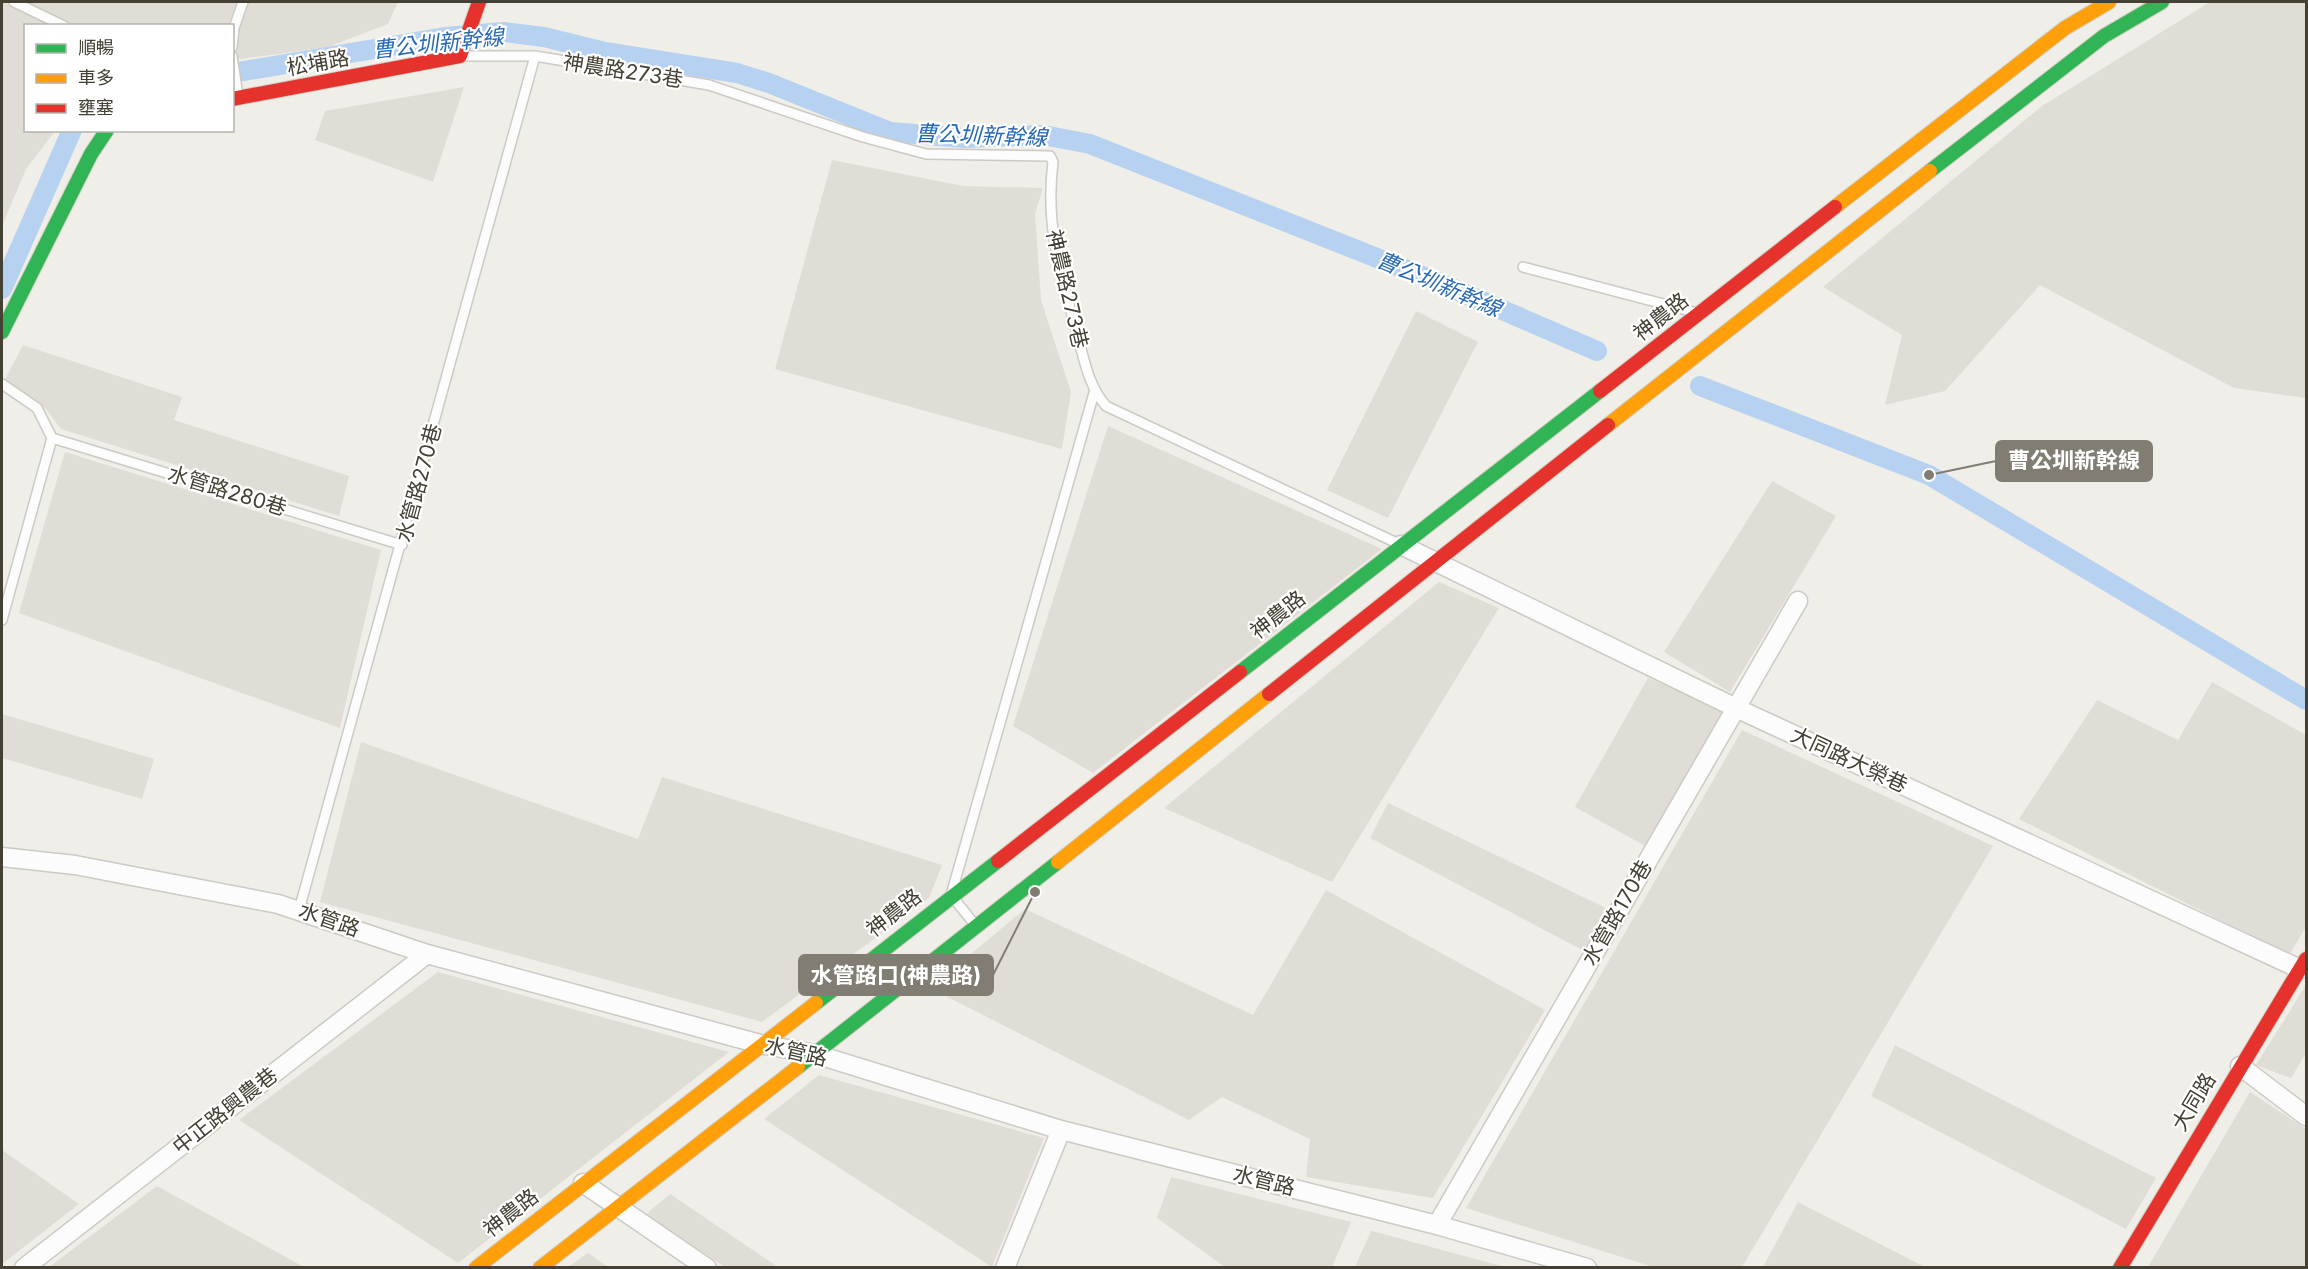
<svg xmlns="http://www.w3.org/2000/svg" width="2308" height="1269" font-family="Inter,'Noto Sans TC',sans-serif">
<rect width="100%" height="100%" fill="#f0eee8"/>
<path fill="#e0ddd6" d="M2,2H398L388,24L328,47L233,60L232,26H26V130L55,131L26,169L2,226Z
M2210,2H2306V398L2234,388L2040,285L1945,391L1885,405L1902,335L1823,287L2042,106Z
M464,87L433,182L315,140L325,111Z
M832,160L963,186L1043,188L1035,214L1041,300L1071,392L1062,449L775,369Z
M1416,311L1478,342L1388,518L1327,490Z
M23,345L182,397L174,420L349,476L339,516L61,429L46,409L4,381Z
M1108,426L1382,549L1093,773L1013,726Z
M65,452L381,550L340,728L19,613Z
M1772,481L1836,516L1730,692L1664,652Z
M1439,582L1499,608L1332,882L1164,808Z
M1648,678L1723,710L1647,847L1575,807Z
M2212,682L2306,735V927L2289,955L2019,819L2097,700L2178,740Z
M2,714L154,759L142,799L2,758Z
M1742,730L1993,846L1742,1267H1653L1466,1208Z
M361,742L638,839L662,777L942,865L929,898L762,1022L320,902Z
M1388,803L1608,909L1586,952L1370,838Z
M1326,890L1545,1010L1433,1198L1306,1177L1310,1139L1222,1097L1189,1120L930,988L1025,909L1253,1015Z
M438,972L729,1052L458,1263L239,1120Z
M2306,985V1053L2291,1078L2256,1065Z
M1895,1045L2156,1178L2126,1229L1871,1096Z
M819,1075L1044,1138L992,1267L764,1119Z
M2250,1092L2306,1129V1267H2148Z
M2,1150L79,1204L2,1264Z
M1171,1177L1351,1222L1332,1267H1225L1157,1218Z
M157,1186L304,1267H49Z
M670,1194L778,1267H725L646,1214Z
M1798,1202L1925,1267H1763Z
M1371,1231H1372L1505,1267H1355Z
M588,1253L608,1267H568Z"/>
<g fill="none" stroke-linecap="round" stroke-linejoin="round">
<path stroke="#b6d2f0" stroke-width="20" d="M232,73L445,37L504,32L544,37L605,52L737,73L769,83L890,132L964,138L1043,135L1090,144L1440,283L1597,351
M2,289L72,130
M1700,386L1929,475L2306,700"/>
<g stroke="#cccac4" stroke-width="12">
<path id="lane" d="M14,2L64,26
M232,47L234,28L243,2
M232,56L238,96
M464,56H535L709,85L863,137L926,154L1050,156L1053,162C1045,224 1060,271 1076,330C1084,357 1087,384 1106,406L1399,544
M1523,267L1694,312
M2,384L37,408L52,438L2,620
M52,438L402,545
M299,910L535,56
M976,926L951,895L1094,393"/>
</g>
<g stroke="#cccac4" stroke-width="21">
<path id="street" d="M1401,545L1736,708L2300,969
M2,857L75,865L278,904L427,954L760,1044L815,1054L1061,1130L1437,1225L1587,1268
M2240,1066L2306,1116
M583,1183L707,1268
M1437,1225L1798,601
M24,1268L427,954
M1005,1268L1061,1130"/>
</g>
<g stroke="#cfccbe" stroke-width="16">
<path id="fast" d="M1930,171L2104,36L2162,2
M2,332L91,154L107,130
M1240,672L1600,391
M816,1003L998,861
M798,1067L1058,862"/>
</g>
<g stroke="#cfccbe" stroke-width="16">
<path id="slow" d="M1835,207L2065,28L2109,2
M1608,425L1930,171
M1058,862L1269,694
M476,1268L816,1003
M540,1268L798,1067"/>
</g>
<g stroke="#cfccbe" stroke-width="16">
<path id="jam" d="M232,99L460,56L479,2
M1600,391L1835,207
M1269,694L1608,425
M998,861L1240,672
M2120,1268L2306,959"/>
</g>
<use href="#lane" stroke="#fdfcfc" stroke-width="9"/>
<use href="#street" stroke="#fdfcfc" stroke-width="18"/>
<use href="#fast" stroke="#30b455" stroke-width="14"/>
<use href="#slow" stroke="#ff9f0a" stroke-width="14"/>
<use href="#jam" stroke="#e5322d" stroke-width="14"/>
</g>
<g text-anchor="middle" stroke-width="4.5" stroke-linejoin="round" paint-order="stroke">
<g font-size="21" fill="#454034" stroke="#fff">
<text transform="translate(318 63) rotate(-10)" y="7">松埔路</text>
<text transform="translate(623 71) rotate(9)" y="7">神農路273巷</text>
<text transform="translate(1067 289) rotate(77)" y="7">神農路273巷</text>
<text transform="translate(1661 317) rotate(-38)" y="7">神農路</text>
<text transform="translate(419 483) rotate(-75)" y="7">水管路270巷</text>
<text transform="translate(227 491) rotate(17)" y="7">水管路280巷</text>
<text transform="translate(1278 615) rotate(-38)" y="7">神農路</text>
<text transform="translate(1849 760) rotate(25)" y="7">大同路大榮巷</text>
<text transform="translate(894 913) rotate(-38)" y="7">神農路</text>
<text transform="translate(1617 913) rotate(-60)" y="7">水管路170巷</text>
<text transform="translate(329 920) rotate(19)" y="7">水管路</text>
<text transform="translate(796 1052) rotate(13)" y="7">水管路</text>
<text transform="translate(2194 1102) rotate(-59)" y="7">大同路</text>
<text transform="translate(225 1111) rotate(-38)" y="7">中正路興農巷</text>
<text transform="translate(1264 1181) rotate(14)" y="7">水管路</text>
<text transform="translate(511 1213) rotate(-38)" y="7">神農路</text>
</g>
<g font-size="22" font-style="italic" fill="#296ab5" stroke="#fff">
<text transform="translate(438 43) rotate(-6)" y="8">曹公圳新幹線</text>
<text transform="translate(981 135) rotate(2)" y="8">曹公圳新幹線</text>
<text transform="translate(1439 284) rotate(23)" y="8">曹公圳新幹線</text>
</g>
</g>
<path fill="none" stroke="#817d73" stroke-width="2" d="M1929 475L1996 461M1035 892L993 975"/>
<g fill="#817d73" stroke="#fff" stroke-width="2">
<circle cx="1929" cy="475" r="6"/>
<circle cx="1035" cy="892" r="6"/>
</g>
<g fill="#817d73" stroke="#817d73" stroke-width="2">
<rect x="1996" y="441" width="156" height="40" rx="6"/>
<rect x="799" y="955" width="194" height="40" rx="6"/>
</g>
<g font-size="22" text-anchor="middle" font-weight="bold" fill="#fff">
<text x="2074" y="468">曹公圳新幹線</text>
<text x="896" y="983">水管路口(神農路)</text>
</g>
<rect width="2308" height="1269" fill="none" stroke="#454034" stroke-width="6"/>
<rect x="24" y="24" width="210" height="108" fill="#ffffff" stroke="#b5b3ae" stroke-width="1.5"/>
<rect x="36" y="44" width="30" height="9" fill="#30b455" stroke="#b5b3ae" stroke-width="1.5"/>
<text x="78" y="54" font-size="18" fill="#454034">順暢</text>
<rect x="36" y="74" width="30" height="9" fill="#ff9f0a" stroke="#b5b3ae" stroke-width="1.5"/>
<text x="78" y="84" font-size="18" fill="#454034">車多</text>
<rect x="36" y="104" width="30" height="9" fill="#e5322d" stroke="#b5b3ae" stroke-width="1.5"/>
<text x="78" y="114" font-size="18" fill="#454034">壅塞</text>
</svg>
